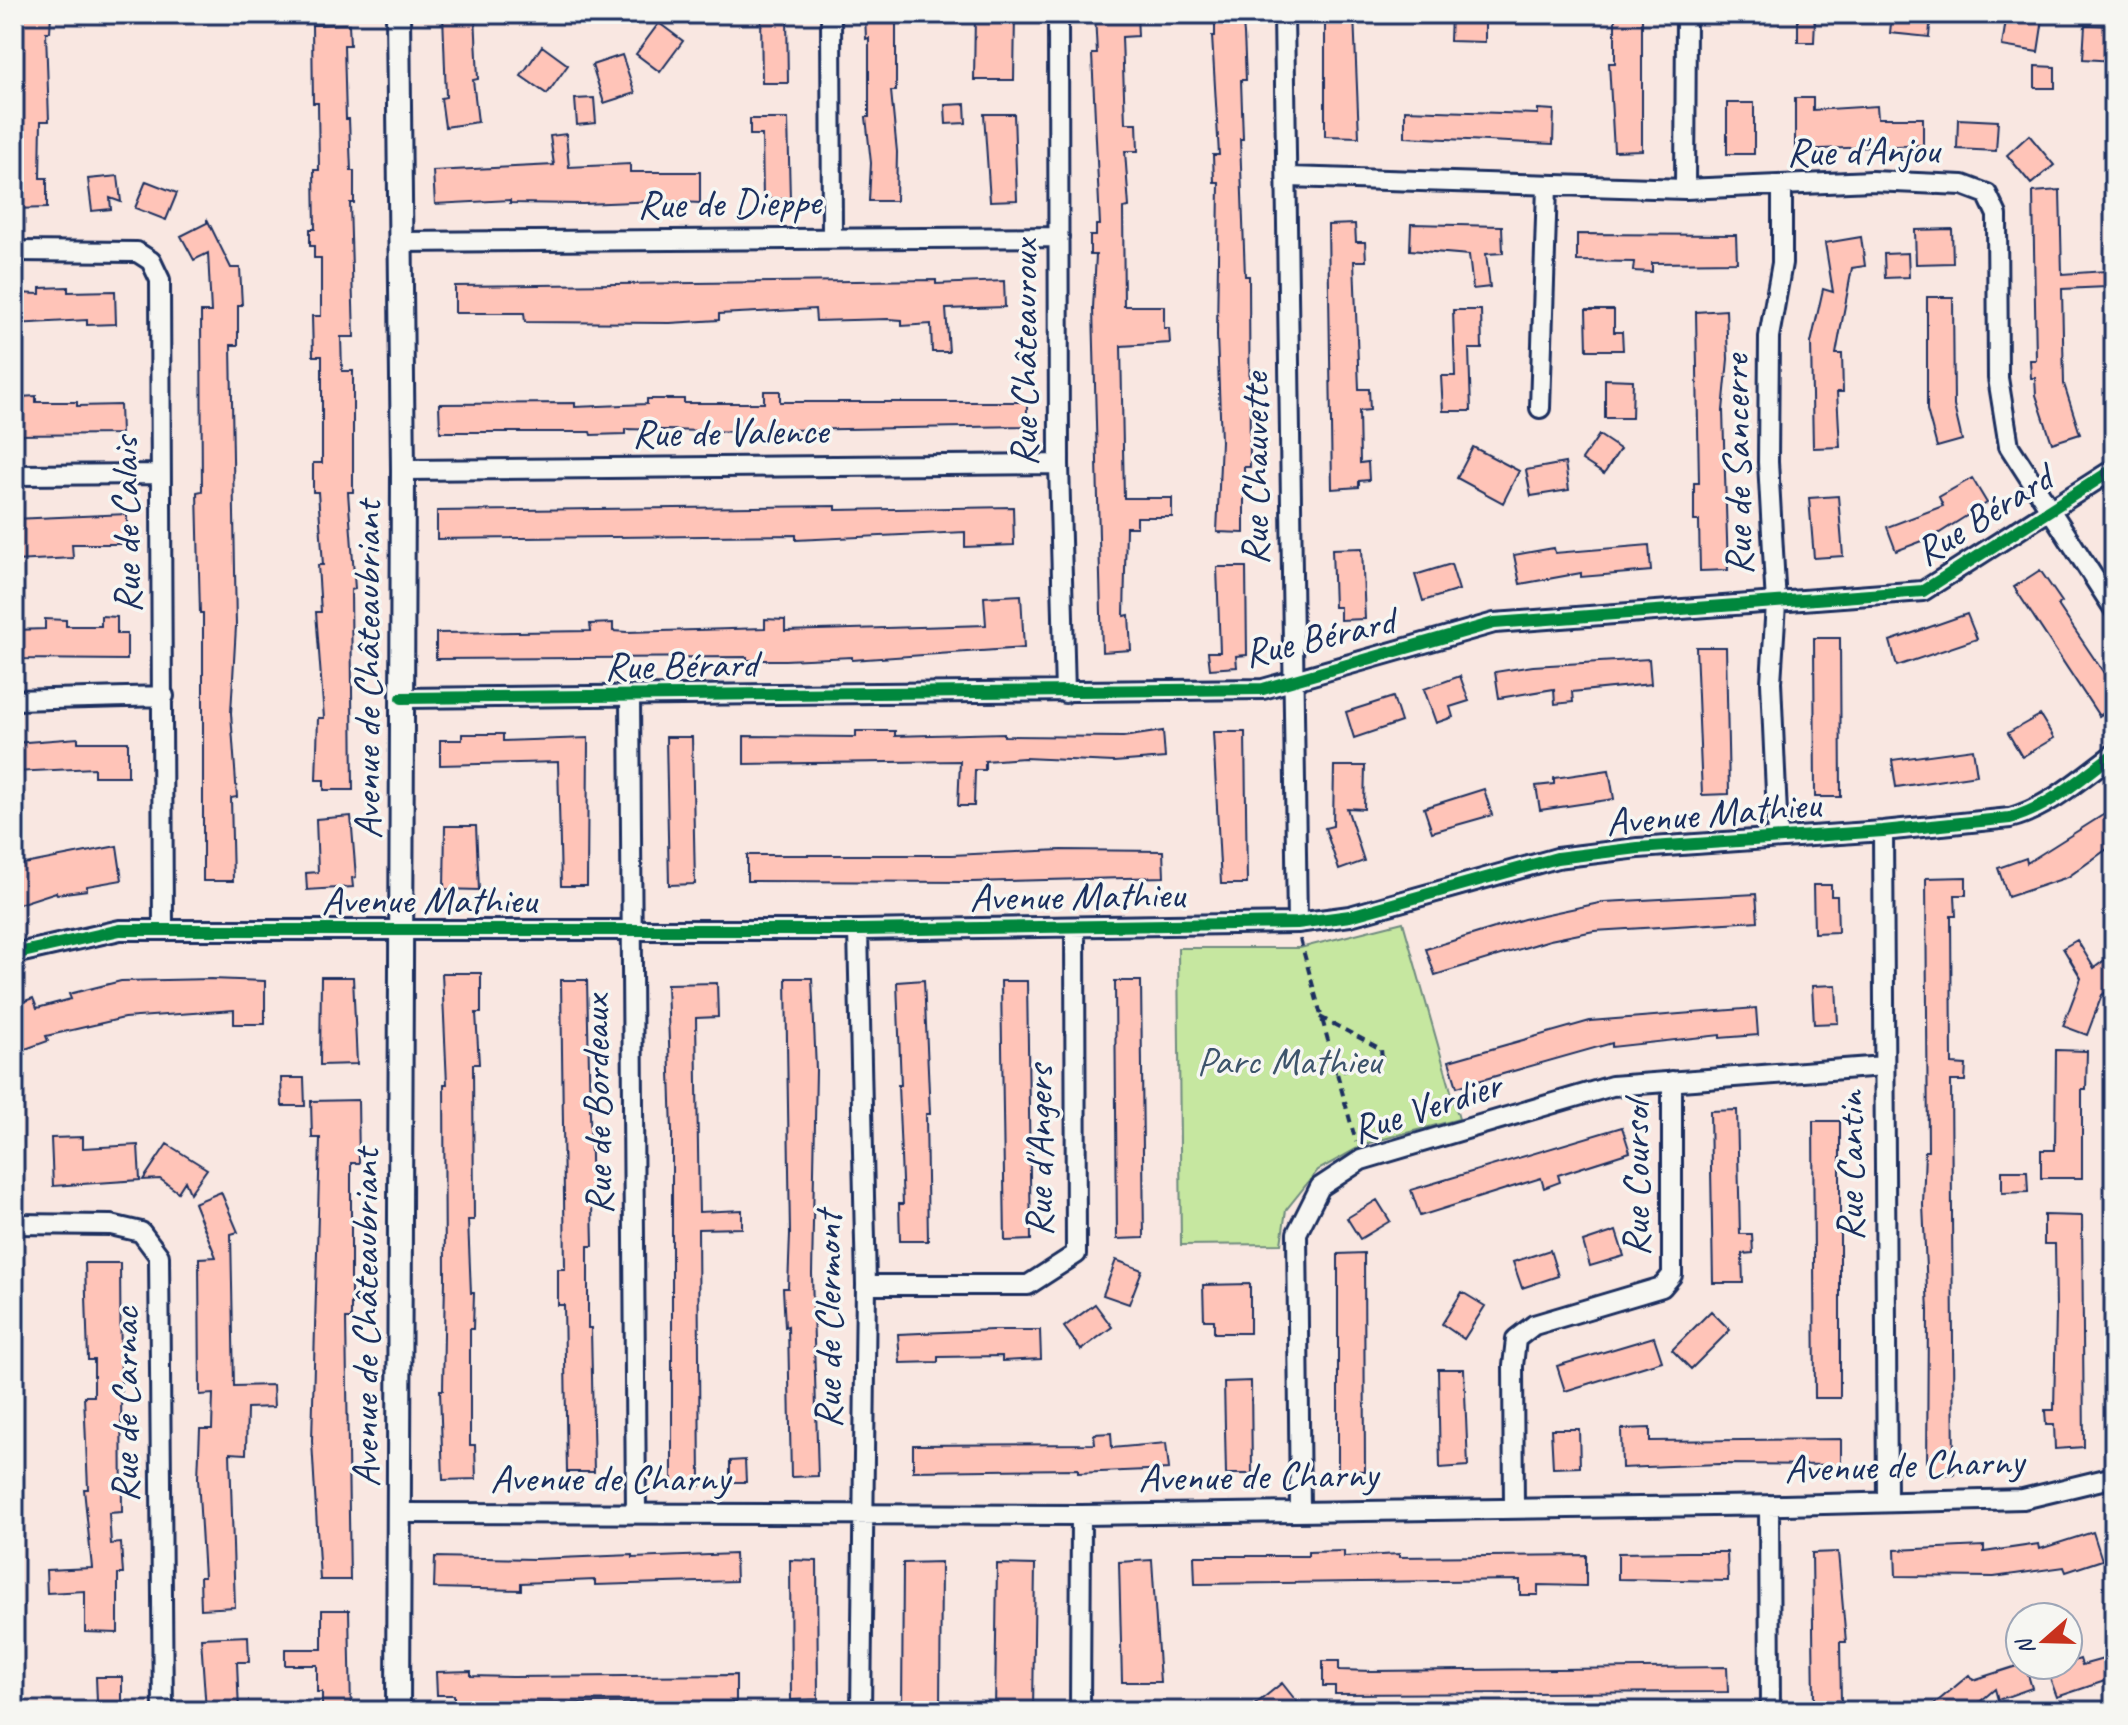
<svg xmlns="http://www.w3.org/2000/svg" width="2128" height="1725" font-family="Caveat,sans-serif">
<rect width="100%" height="100%" fill="#f9e7e1"/>
<filter id="ink" filterUnits="userSpaceOnUse"><feTurbulence type="fractalNoise" baseFrequency=".0125" numOctaves="2"/><feDisplacementMap in="SourceGraphic" scale="16" xChannelSelector="R" yChannelSelector="G"/><feConvolveMatrix kernelMatrix="1 2 1 2 8 2 1 2 1" color-interpolation-filters="sRGB"/></filter>
<g filter="url(#ink)">
<path fill="#c6e7a0" stroke="#708b7f" stroke-width="2" d="M1403,922L1459,1119L1365,1144L1318,1170L1286,1210L1281,1244L1181,1245L1178,948H1300Z"/>
<path fill="#ffc4b8" stroke="#1b2f5e" stroke-width="2" d="M16,14H51L50,32H46L49,121H41L40,178H47V208L14,209Z
M443,14H475L478,79L473,80L478,122L445,127L441,98L446,97Z
M761,14H787L788,83H762Z
M865,14H896V91H891L897,152L896,201H869L871,163L866,117H869V38L866,39Z
M975,14H1015L1014,80H974Z
M1095,14H1137L1138,36L1122,37L1125,123H1137L1138,151H1125L1129,207L1123,208L1124,306H1164V328H1169L1170,343L1121,346L1124,498H1172V517H1137V527H1126L1124,616L1129,615L1131,650L1102,652L1093,308L1096,255H1090V236H1096V225H1100L1092,54H1097Z
M1215,14H1242L1244,34L1246,80H1241L1243,139H1240L1245,276H1249L1250,467H1244V533L1217,532L1221,441L1217,336L1219,182H1214L1213,155H1219L1212,36H1215Z
M1325,14H1354L1359,137L1325,136Z
M1451,14H1485V42L1450,41Z
M1615,14H1642V150L1614,151L1609,63H1615Z
M1892,14H1931L1929,37L1890,33Z
M2007,14L2043,19L2038,52L2002,46Z
M1798,18L1815,19L1814,42H1798Z
M659,23L683,41L660,72L636,54Z
M349,24L350,45H344L346,119H349L351,171H354V203H350L354,337H341L342,371H353V492H348L355,589L351,590L353,790H324V780H316L318,718H324L316,612H321L318,565H323L318,492H313V463H322V356H313L312,316H321V258H314V246H310V229H315L314,170H319L318,103H313L312,25Z
M2085,25L2114,26V61L2083,59Z
M542,46L568,65L547,94L521,76Z
M622,55L635,93L604,103L592,65Z
M2035,66L2055,67V88H2035Z
M594,98L596,123L577,125L575,99Z
M1795,98H1813V110L1877,106L1878,118H1923V145L1795,150Z
M1727,103H1754V154H1727Z
M965,104L966,123L946,124L945,105Z
M1538,109L1554,110L1553,144L1405,137V110L1538,114Z
M984,114H1014L1017,200L990,201Z
M750,119H788L790,199H763L762,135H750Z
M1958,119L1998,121L1996,151L1957,149Z
M566,134L569,167L630,164V172H700V203L658,201L583,204L510,203V200L435,204L433,171L554,165L550,136Z
M2029,135L2054,165L2031,184L2007,155Z
M118,176L121,202L110,198L111,209L92,211L88,179Z
M146,181L177,193L166,220L135,208Z
M2060,190L2062,274L2106,271L2107,287L2062,289L2064,384L2080,434L2052,443L2036,395L2035,378H2031L2030,360H2036L2033,192Z
M207,219L231,268H240L242,305H238V345H231L236,626L231,713L237,797L231,798L233,881H203V613H200L197,492L202,491L201,312H211L208,253L194,260L181,236L207,223Z
M1355,224L1356,242H1365L1366,261H1354L1359,389H1369L1370,410L1359,411L1360,463L1368,462L1369,480L1359,481V487L1332,489L1328,225Z
M1411,224L1502,226L1503,253L1486,254L1490,287L1473,289L1469,255L1410,250Z
M1952,229L1953,263L1916,264L1915,230Z
M1577,234L1736,235L1737,262L1652,263V272L1633,271L1634,262L1577,261Z
M1861,237L1865,266L1852,268L1836,354H1842L1843,392H1837L1840,447L1813,448L1811,343L1823,289L1833,292L1825,243Z
M1908,253L1909,277L1885,278L1884,254Z
M936,280V284L1004,281L1005,307L946,309L949,352H932L931,324L902,326V320L888,319L816,321L815,309L719,314V320L670,323L525,322L524,313H455V286Z
M68,287V292L115,291L116,324L87,325V320L14,324V293L40,294V288Z
M1927,297H1953L1954,406L1962,440L1937,447L1927,410Z
M1453,310H1481L1482,349H1469L1471,411H1443L1441,376H1455Z
M1586,310H1614V332H1622L1623,350H1587Z
M1726,310L1728,359L1723,411L1728,570L1700,571L1699,521H1694V483H1699L1696,312Z
M1605,379L1633,380L1632,418H1605Z
M764,391H780V402H1027V426L785,430V433L625,429V434L591,435L590,432H440L439,404L575,403V407L647,404V399H684V403H764Z
M36,396V402H77V406L120,405L121,434L14,435V402H20V397Z
M1599,435L1620,449L1604,474L1582,460Z
M1473,447L1519,471L1503,503L1457,478Z
M1565,463L1569,490L1531,496L1526,470Z
M1972,478L1987,503L1933,537L1896,551L1887,527L1943,506L1939,497Z
M1838,496L1843,556L1814,558L1809,498Z
M836,506V510L1013,507L1014,545L965,547V532L796,540V535L437,539V511Z
M127,514V544H72L73,558L14,561V519Z
M1649,545L1651,571L1581,577V573L1520,584L1514,555L1554,548L1555,553Z
M1362,548L1365,619L1340,620V607H1334L1332,549Z
M1451,564L1459,590L1423,601L1415,575Z
M1217,567H1246L1247,655L1236,656L1237,667L1210,669L1208,652H1220Z
M2040,570L2062,602L2058,605L2114,688V706L2099,716L2014,587Z
M1021,595L1024,648L852,660V657L785,660H747V657L436,659V633L591,631L590,624L613,623V631L627,632L765,628V619L785,620V631L986,625L984,597Z
M1967,614L1977,639L1897,666L1890,641Z
M101,616L117,617V634H127V660L14,659V630L45,629V619L66,620V626H101Z
M1814,638H1840L1841,797H1815Z
M1696,647H1726L1729,794L1702,795Z
M1649,659L1651,684L1572,692L1573,702L1555,704L1554,689L1499,698L1495,672L1533,666Z
M1460,676L1469,701L1450,707L1453,717L1436,723L1424,689Z
M1393,697L1401,722L1354,738L1346,712Z
M2040,715L2054,738L2022,757L2008,733Z
M856,731H895V736L1004,733V736L1123,737L1163,731L1165,758L1114,762L1024,758L985,761V770H975L974,806H958L960,761L744,764V736L856,737Z
M1213,732H1245L1247,884H1221Z
M462,734H503V741L588,738L587,886H561L558,762L440,765V740H462Z
M666,737H692L695,884L669,885Z
M78,738V742H128V776H94V768L14,772V743Z
M1973,749L1977,775L1896,787L1892,760Z
M1334,766H1365L1364,809L1347,808L1364,861L1339,870L1325,828L1333,826Z
M1609,770L1614,799L1540,810L1536,786L1554,784V778Z
M1484,789L1492,815L1432,832L1424,808Z
M2114,808V844L2068,877L2008,897L1998,868L2026,858L2027,863Z
M351,816L356,877L352,878L353,887L307,890L306,873L318,872L316,819Z
M445,826H476L479,890L444,889Z
M117,846L122,880L87,886V890L57,894L56,892L19,904L14,890V866Z
M1061,850L1163,851L1164,877L971,882L747,881V855H952Z
M1966,877V895H1955L1956,916H1951L1952,1064L1966,1065L1965,1081H1951L1954,1474L1927,1475L1928,1311L1923,1205L1925,1151H1928L1926,878Z
M1813,885H1831V896H1837L1838,932L1814,933Z
M1756,894L1758,921L1594,931L1550,940L1435,975L1426,949L1524,919L1604,902Z
M2077,940L2094,968L2114,953V987L2102,995L2087,1035L2063,1026L2081,978L2063,948Z
M442,973H481V1013H476L479,1064H473L474,1220H468L471,1293H474L473,1329H470V1445H475L476,1479L443,1480L440,1390H443L445,1278L444,1084H447Z
M321,977H353L357,1064L320,1065Z
M786,978H812L816,1070L812,1274L818,1476L791,1477L788,1326L785,1327L783,1288H788L790,1234Z
M211,979L265,981V1024H234V1010L124,1018L46,1036L48,1041L14,1053V1005L33,998L37,1008L71,999L69,994L121,981Z
M561,980H587L593,1246H588V1328H591L594,1472H567L564,1305H558V1269H565Z
M924,980L930,1114H926L928,1241H900L899,1204H903L898,1085H901L897,982Z
M1001,981H1027L1031,1240L1005,1241Z
M1115,981H1141L1144,1238L1117,1239Z
M717,983L718,1017L696,1018L699,1212L742,1210V1228L698,1229L700,1486L672,1487V1131L667,984Z
M1836,985L1838,1023L1814,1024L1812,986Z
M1756,1008L1758,1035L1720,1038V1035L1612,1047V1043L1457,1087L1449,1061L1590,1021Z
M2056,1050L2087,1051L2086,1090H2082V1178H2041V1150H2055Z
M281,1078H304L305,1106H282Z
M358,1100L359,1163H351V1319H346L350,1580H320L312,1441L320,1138H312L311,1101Z
M1737,1110L1740,1234H1752L1753,1253L1742,1254L1743,1283H1713L1710,1111Z
M1813,1121H1840V1398H1815Z
M1622,1127L1630,1152L1558,1175L1560,1182L1544,1188L1541,1178L1420,1216L1411,1190Z
M83,1137V1148L138,1145L140,1180L53,1186L51,1138Z
M167,1144L207,1169L190,1193L185,1181L178,1192L160,1179L143,1180Z
M2002,1171H2027L2028,1192L2002,1193Z
M221,1192L238,1232L231,1234L234,1386L273,1385L274,1407L247,1408L246,1454L230,1453L235,1607L201,1609L200,1577H204L198,1478L200,1429H212L213,1394L200,1395L199,1258L216,1257L194,1203Z
M1377,1200L1390,1221L1360,1239L1347,1218Z
M2044,1215L2082,1216L2084,1447L2055,1449L2054,1425H2046L2045,1410H2054L2056,1310L2055,1244H2044Z
M1616,1231L1624,1256L1590,1266L1583,1242Z
M1550,1250L1558,1276L1522,1288L1513,1262Z
M1364,1253L1365,1471L1338,1470V1254Z
M1116,1260L1142,1270L1129,1304L1103,1295Z
M85,1263H120L122,1512L109,1513L111,1544L121,1543L123,1574H118V1633L85,1632V1591L47,1593L46,1570L92,1568L84,1489H88L84,1396H94V1360H88Z
M1250,1284V1333H1214V1320H1204L1203,1285Z
M1462,1292L1485,1306L1464,1339L1442,1324Z
M1095,1304L1112,1327L1081,1350L1064,1327Z
M1711,1311L1730,1330L1691,1369L1672,1350Z
M992,1330H1040L1041,1359L1002,1361V1356L938,1357V1362L900,1363L898,1334Z
M1654,1337L1662,1361L1565,1391L1557,1366Z
M1438,1369H1464L1468,1466L1440,1468Z
M1251,1381L1252,1474H1226L1224,1382Z
M1650,1428V1441L1841,1439V1465L1719,1464L1622,1468L1621,1429Z
M1551,1429H1579L1580,1467L1553,1468Z
M1111,1433L1112,1448L1166,1443L1169,1469L1078,1473V1469L913,1471V1445L1095,1444L1094,1434Z
M745,1460L746,1482H730V1461Z
M2093,1532L2102,1560L2066,1572L2064,1567L1994,1577L1896,1576L1895,1550L1984,1546V1552L2039,1544L2040,1549Z
M1344,1551V1557L1399,1554V1557L1586,1555V1586L1538,1585V1595H1520V1580L1195,1584L1194,1556H1308V1552Z
M1688,1552H1727L1728,1581L1618,1579V1553Z
M1838,1552L1846,1642H1840L1841,1701L1814,1702L1812,1553Z
M735,1554L736,1581L595,1585V1580L521,1583V1590L434,1588L435,1557L534,1559L633,1555V1558Z
M790,1560L817,1561L818,1699L791,1700Z
M1152,1560L1160,1682H1122L1119,1562Z
M941,1562L940,1711H902L903,1563Z
M997,1564L1035,1565L1033,1711H995Z
M322,1610H349L351,1711H322V1692H317V1665H285V1649H322Z
M248,1636L249,1662H237L239,1711H206L201,1638Z
M2114,1656V1678L2057,1697L2047,1670L2080,1659L2082,1665Z
M1323,1661H1339V1670L1372,1671L1727,1667L1728,1692L1335,1694V1686H1323Z
M2020,1665H2025L2032,1688L1998,1700L1995,1689L1969,1711H1926L1969,1675L1973,1680Z
M471,1671V1676L513,1677L736,1675V1702L483,1704L454,1703V1695H437L436,1672Z
M96,1677H122V1702H97Z
M1282,1683L1304,1711H1247Z"/>
<g fill="none" stroke-linecap="round" stroke-linejoin="round">
<g stroke="#1b2f5e" stroke-width="24">
<path id="minor" d="M831,14L832,237
M1058,14L1059,464L1065,693
M1284,14L1297,923
M1288,177L1685,189L1872,181L1963,185L1987,194L1997,215L1998,378L2009,446L2114,609
M1685,189L1686,14
M400,242L1059,237
M14,251L137,252L151,261L160,280L163,929
M1540,408L1547,186
M403,470L1059,464
M14,475L159,474
M630,697L636,1512
M402,698L1263,689L1494,623L1923,591L2114,469
M14,700L164,696
M1883,831L1887,1500
M1778,837L1771,682L1776,604L1768,462L1769,337L1782,263V187
M858,930L866,1285L861,1711
M14,954L120,930H858L1297,923L1350,916L1557,858L1638,848L1883,831L2010,818C2049,808 2082,777 2114,754
M14,1224L111,1225L141,1232L159,1256L163,1711
M866,1285H1028L1076,1254L1075,927
M1769,1505L1770,1711
M1514,1507L1513,1366L1516,1339L1534,1325L1662,1287L1672,1275V1081
M1300,1510L1297,1233L1320,1187L1361,1160L1612,1086L1884,1066
M399,1513L1081,1515L1784,1505L2023,1499L2114,1477
M1080,1711L1081,1515"/>
</g>
<g stroke="#1b2f5e" stroke-width="28">
<path id="tertiary" d="M398,1711L403,470L398,14"/>
</g>
<path stroke="#1b2f5e" stroke-width="4" stroke-dasharray="8 6" stroke-linecap="butt" d="M1300,939L1356,1142
M1320,1017L1381,1049L1382,1059L1335,1072"/>
<use href="#minor" stroke="#f6f6f2" stroke-width="18"/>
<use href="#tertiary" stroke="#f6f6f2" stroke-width="22"/>
<g stroke="#f6f6f2" stroke-width="17">
<path id="cycleway" d="M402,698L1263,689L1494,623L1923,591L2114,469
M14,954L120,930H858L1297,923L1350,916L1557,858L1638,848L1883,831L2010,818C2049,808 2082,777 2114,754"/>
</g>
<use href="#cycleway" stroke="#00873e" stroke-width="12"/>
</g>
</g>
<g text-anchor="middle" stroke-width="7" stroke-linejoin="round" paint-order="stroke">
<g font-size="40" fill="#1b2f5e" stroke="#f6f6f2">
<text transform="translate(1863 150) rotate(-1)" y="14">Rue d'Anjou</text>
<text transform="translate(729 202) rotate(-1)" y="14">Rue de Dieppe</text>
<text transform="translate(1023 353) rotate(-90)" y="14">Rue Châteauroux</text>
<text transform="translate(730 431) rotate(-1)" y="14">Rue de Valence</text>
<text transform="translate(1736 465) rotate(-91)" y="14">Rue de Sancerre</text>
<text transform="translate(1254 469) rotate(-90)" y="14">Rue Chauvette</text>
<text transform="translate(1983 514) rotate(-32)" y="14">Rue Bérard</text>
<text transform="translate(125 525) rotate(-91)" y="14">Rue de Calais</text>
<text transform="translate(1319 636) rotate(-13)" y="14">Rue Bérard</text>
<text transform="translate(681 664) rotate(-1)" y="14">Rue Bérard</text>
<text transform="translate(366 670) rotate(-90)" y="14">Avenue de Châteaubriant</text>
<text transform="translate(1713 812) rotate(-5)" y="14">Avenue Mathieu</text>
<text transform="translate(1077 895) rotate(-1)" y="14">Avenue Mathieu</text>
<text x="429" y="913">Avenue Mathieu</text>
<text transform="translate(596 1105) rotate(-91)" y="14">Rue de Bordeaux</text>
<text transform="translate(1426 1106) rotate(-18)" y="14">Rue Verdier</text>
<text transform="translate(1038 1151) rotate(-90)" y="14">Rue d'Angers</text>
<text transform="translate(1849 1166) rotate(-90)" y="14">Rue Cantin</text>
<text transform="translate(1635 1179) rotate(-90)" y="14">Rue Coursol</text>
<text transform="translate(364 1318) rotate(-90)" y="14">Avenue de Châteaubriant</text>
<text transform="translate(827 1320) rotate(-90)" y="14">Rue de Clermont</text>
<text transform="translate(124 1405) rotate(-90)" y="14">Rue de Carnac</text>
<text transform="translate(1904 1464) rotate(-2)" y="14">Avenue de Charny</text>
<text transform="translate(1258 1475) rotate(-1)" y="14">Avenue de Charny</text>
<text x="610" y="1491">Avenue de Charny</text>
</g>
<g font-size="40" fill="#3d546b" stroke="#f6f6f2">
<text x="1289" y="1074">Parc Mathieu</text>
</g>
</g>
<rect width="2128" height="1725" fill="none" stroke="#f6f6f2" stroke-width="48"/>
<rect x="24" y="24" width="2080" height="1677" fill="none" stroke="#1b2f5e" stroke-width="3" filter="url(#ink)"/>
<g transform="translate(2044 1641) rotate(250)"><circle r="38" fill="#f6f6f2" stroke="#9ea6b7" stroke-width="2"/>
<path d="M0-6L14 30L0 20L-14 30Z" fill="#c8321e"/>
<text y="-12" font-size="22" font-weight="bold" text-anchor="middle" fill="#1b2f5e">N</text>
</g>
</svg>
